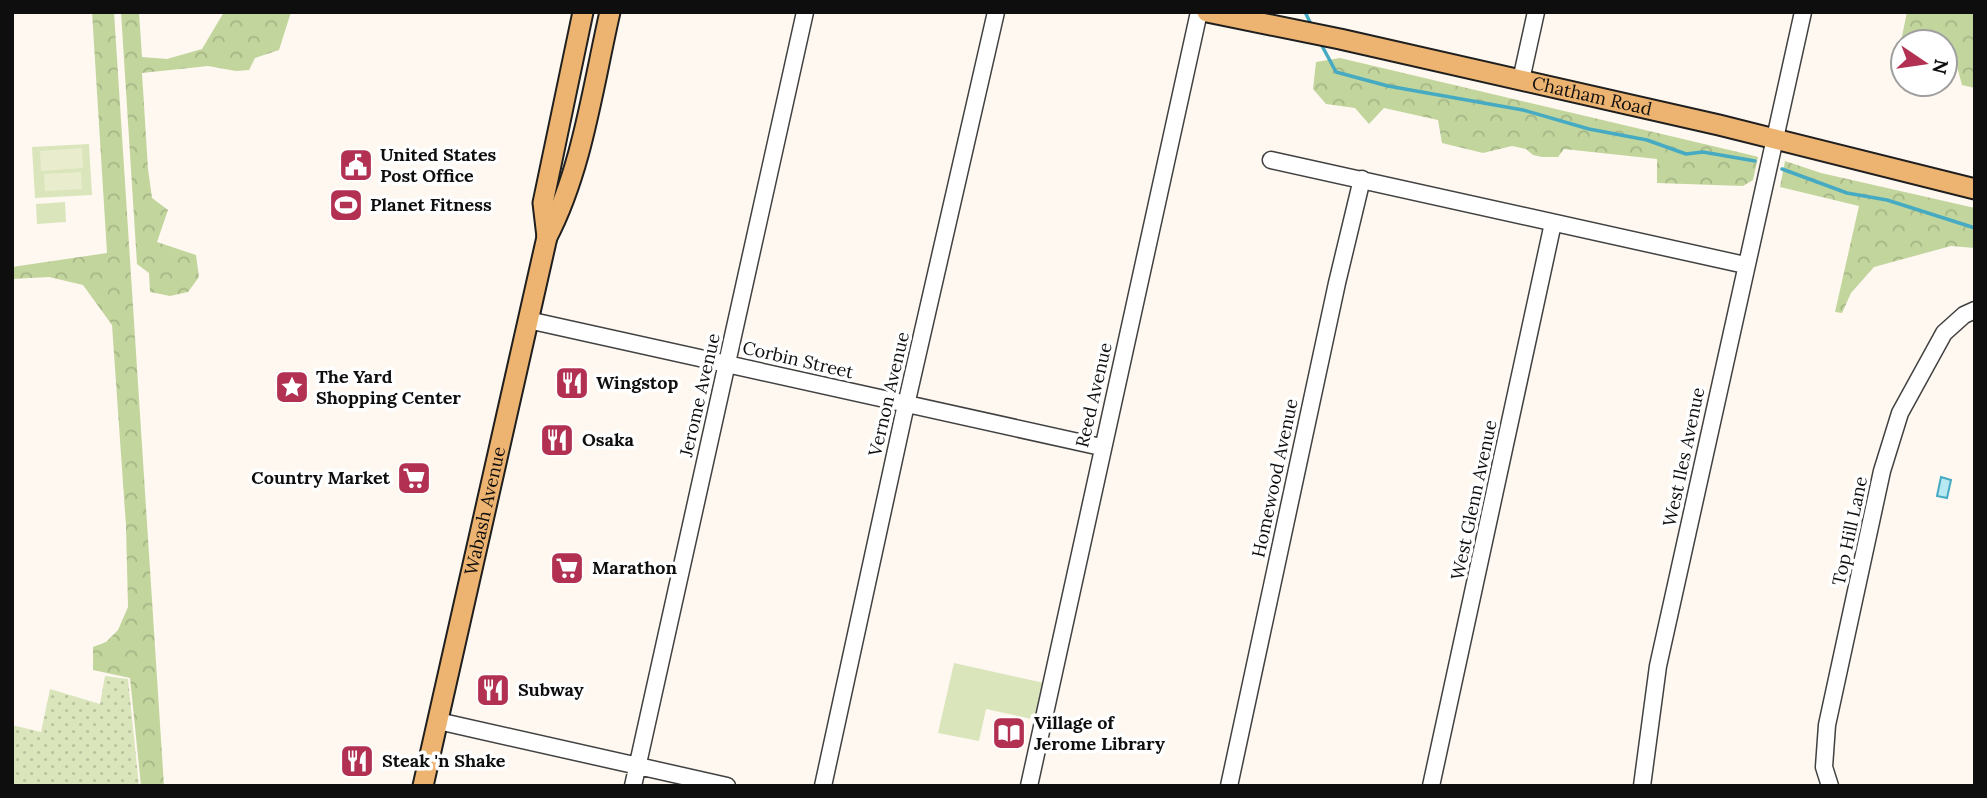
<svg xmlns="http://www.w3.org/2000/svg" width="1987" height="798" font-family="Lora,serif">
<defs>
<pattern id="grass-dots" width="8" height="8" patternUnits="userSpaceOnUse" patternTransform="scale(1.75)"><rect width="8" height="8" fill="#dae5bc"/><path d="M2 2h.1M6 6h.1" fill="none" stroke="#bac3a0" stroke-width="1.8" stroke-linecap="round"/></pattern>
<pattern id="forest-crowns" width="20" height="18" patternUnits="userSpaceOnUse" patternTransform="scale(1.75)"><rect width="20" height="18" fill="#c2d59d"/><path d="M2 6a3 3 0 1 1 6 0M12 15a3 3 0 1 1 6 0" fill="none" stroke="#a6b686"/></pattern>
</defs>
<rect width="100%" height="100%" fill="#fef8f0"/>
<path fill="url(#grass-dots)" d="M105,676L128,679L139,786H12V725L41,732L50,689L100,704Z"/>
<path fill="url(#forest-crowns)" d="M92,12H114L164,786H141L130,678L93,670V647L106,642L118,630L128,607L126,526L112,325L83,285L49,277L12,279V267L107,253Z
M121,12H139L142,57L167,59L202,49L224,12H291L279,50L255,58L249,70L236,71L208,66L142,73L148,169L152,198L168,210L157,242L196,255L199,277L188,292L170,296L150,292L149,273L137,264Z
M1907,12H1975V88L1962,85L1955,59L1945,55V42L1901,41Z
M1340,58L1755,156L1758,157L1753,180L1743,186L1657,183V159L1564,149L1558,157H1542L1533,155L1526,149L1512,146L1483,153L1442,143L1438,120L1384,108L1369,124L1355,108L1326,104L1313,89L1316,62Z
M1785,161L1821,173L1975,208V248L1951,246L1874,267L1851,293L1842,313L1835,312L1859,206L1780,187Z"/>
<path fill="#dae5bc" d="M89,144L92,195L35,198L32,147Z
M65,202L66,222L37,224L36,204Z
M954,663L1044,683L1036,720L986,709L979,741L938,733Z"/>
<path fill="#e9edcd" d="M82,148L83,168L41,171L40,151Z
M81,172L82,189L45,191L44,174Z"/>
<path fill="#b8e8f1" stroke="#46abc2" stroke-width="2" d="M1941,477L1951,480L1947,498L1937,496Z"/>
<g fill="none" stroke-linecap="round" stroke-linejoin="round">
<path stroke="#46abc2" stroke-width="3.5" d="M1305,12L1312,26
M1320,42L1336,72L1388,86L1523,110L1589,129L1647,140L1686,154L1703,152L1755,161
M1782,169L1847,193L1887,200L1975,228"/>
<g stroke="#414141" stroke-width="19">
<path id="minor" d="M1521,80L1536,12
M1271,160L1745,265
M528,320L1101,447
M438,721L727,786
M633,786L805,12
M823,786L903,418L996,12
M1029,786L1199,12
M1229,786L1337,283L1362,179
M1431,786L1553,223
M1642,786L1658,666L1803,12
M1830,786L1824,767L1827,725L1882,471L1900,413L1944,333L1964,315L1975,310"/>
</g>
<g stroke="#1f1f1f" stroke-width="23">
<g id="major">
<path id="s1" d="M1207,12L1340,39L1719,125L1975,189"/>
<path d="M547,237L543,203L583,12"/>
<path id="s2" d="M423,786L547,237C582,170 593,86 610,12"/>
</g>
</g>
<use href="#minor" stroke="#fff" stroke-width="16"/>
<use href="#major" stroke="#edb471" stroke-width="19"/>
</g>
<defs>
<g id="civic-square" transform="scale(1.75)"><rect x="-9" y="-9" width="18" height="18" rx="4" fill="#b23153" stroke="#fff"/><path d="M-.6-6.5H3V-4.5H.6V-3L4-1V1h2V6H-6V1h2V-1L-.6-3ZM-1.2 2.5V6h2.4V2.5Z" fill="#fff"/></g>
<g id="stadium-square" transform="scale(1.75)"><rect x="-9" y="-9" width="18" height="18" rx="4" fill="#b23153" stroke="#fff"/><path d="M0-5a6.5 5 0 1 0 0 10a6.5 5 0 1 0 0-10ZM-3.5-1.8h7v3.6h-7Z" fill="#fff"/></g>
<g id="restaurant-square" transform="scale(1.75)"><rect x="-9" y="-9" width="18" height="18" rx="4" fill="#b23153" stroke="#fff"/><path d="M-5-6h1v4h1v-4h1v4h1v-4h1v5L-1.5 .5V6h-2V.5L-5-1ZM5-6V6H3V1.5H1.5Q1.5-4 5-6Z" fill="#fff"/></g>
<g id="sight-square" transform="scale(1.75)"><rect x="-9" y="-9" width="18" height="18" rx="4" fill="#b23153" stroke="#fff"/><path d="M0-6L1.8-2.2L6-1.7L2.9 1.2L3.7 5.4L0 3.3L-3.7 5.4L-2.9 1.2L-6-1.7L-1.8-2.2Z" fill="#fff"/></g>
<g id="supermarket-square" transform="scale(1.75)"><rect x="-9" y="-9" width="18" height="18" rx="4" fill="#b23153" stroke="#fff"/><path d="M-6-5.5h2.5l.6 2H6L4.5 2H-2.5L-4.4-4H-6ZM-1.5 3.2a1.3 1.3 0 1 0 .1 0ZM3 3.2a1.3 1.3 0 1 0 .1 0Z" fill="#fff"/></g>
<g id="library-square" transform="scale(1.75)"><rect x="-9" y="-9" width="18" height="18" rx="4" fill="#b23153" stroke="#fff"/><path d="M-6-4Q-3-5.5-.7-3.5V5Q-3 3-6 4ZM6-4Q3-5.5 .7-3.5V5Q3 3 6 4Z" fill="#fff"/></g>
</defs>
<g fill-rule="evenodd">
<use href="#civic-square" x="356" y="165"/>
<use href="#stadium-square" x="346" y="205"/>
<use href="#restaurant-square" x="572" y="383"/>
<use href="#sight-square" x="292" y="387"/>
<use href="#restaurant-square" x="557" y="440"/>
<use href="#supermarket-square" x="414" y="478"/>
<use href="#supermarket-square" x="567" y="568"/>
<use href="#restaurant-square" x="493" y="690"/>
<use href="#library-square" x="1009" y="733"/>
<use href="#restaurant-square" x="357" y="761"/>
</g>
<g text-anchor="middle" stroke-width="7" stroke-linejoin="round" paint-order="stroke">
<g font-size="18" fill="#0e0e0e" stroke="#fff">
<text dy="6" stroke="none"><textPath href="#s1" startOffset="394">Chatham Road</textPath></text>
<text transform="translate(798 360) rotate(13)" y="6">Corbin Street</text>
<text transform="translate(889 394) rotate(-77)" y="6">Vernon Avenue</text>
<text transform="translate(700 395) rotate(-77)" y="6">Jerome Avenue</text>
<text transform="translate(1094 395) rotate(-77)" y="6">Reed Avenue</text>
<text transform="translate(1684 457) rotate(-78)" y="6">West Iles Avenue</text>
<text transform="translate(1275 478) rotate(-78)" y="6">Homewood Avenue</text>
<text transform="translate(1474 500) rotate(-78)" y="6">West Glenn Avenue</text>
<text dy="6" stroke="none"><textPath href="#s2" startOffset="282">Wabash Avenue</textPath></text>
<text transform="translate(1850 531) rotate(-78)" y="6">Top Hill Lane</text>
</g>
<g font-size="18" font-weight="bold" fill="#0e0e0e" stroke="#fff" text-anchor="start">
<text x="380" y="161">United States<tspan x="380" dy="21">Post Office</tspan></text>
<text x="370" y="211">Planet Fitness</text>
<text x="316" y="383">The Yard<tspan x="316" dy="21">Shopping Center</tspan></text>
<text x="596" y="389">Wingstop</text>
<text x="582" y="446">Osaka</text>
<text x="390" y="484" text-anchor="end">Country Market</text>
<text x="592" y="574">Marathon</text>
<text x="518" y="696">Subway</text>
<text x="1034" y="729">Village of<tspan x="1034" dy="21">Jerome Library</tspan></text>
<text x="382" y="767">Steak 'n Shake</text>
</g>
</g>
<rect width="1987" height="798" fill="none" stroke="#0e0e0e" stroke-width="28"/>
<g transform="translate(1924 63) rotate(103)"><circle r="33" fill="#ffffff" stroke="#9f9f9f" stroke-width="2"/>
<path d="M0-5L12 26L0 18L-12 26Z" fill="#b23153"/>
<text y="-10" font-size="19" font-weight="bold" text-anchor="middle" fill="#0e0e0e">N</text>
</g>
</svg>
